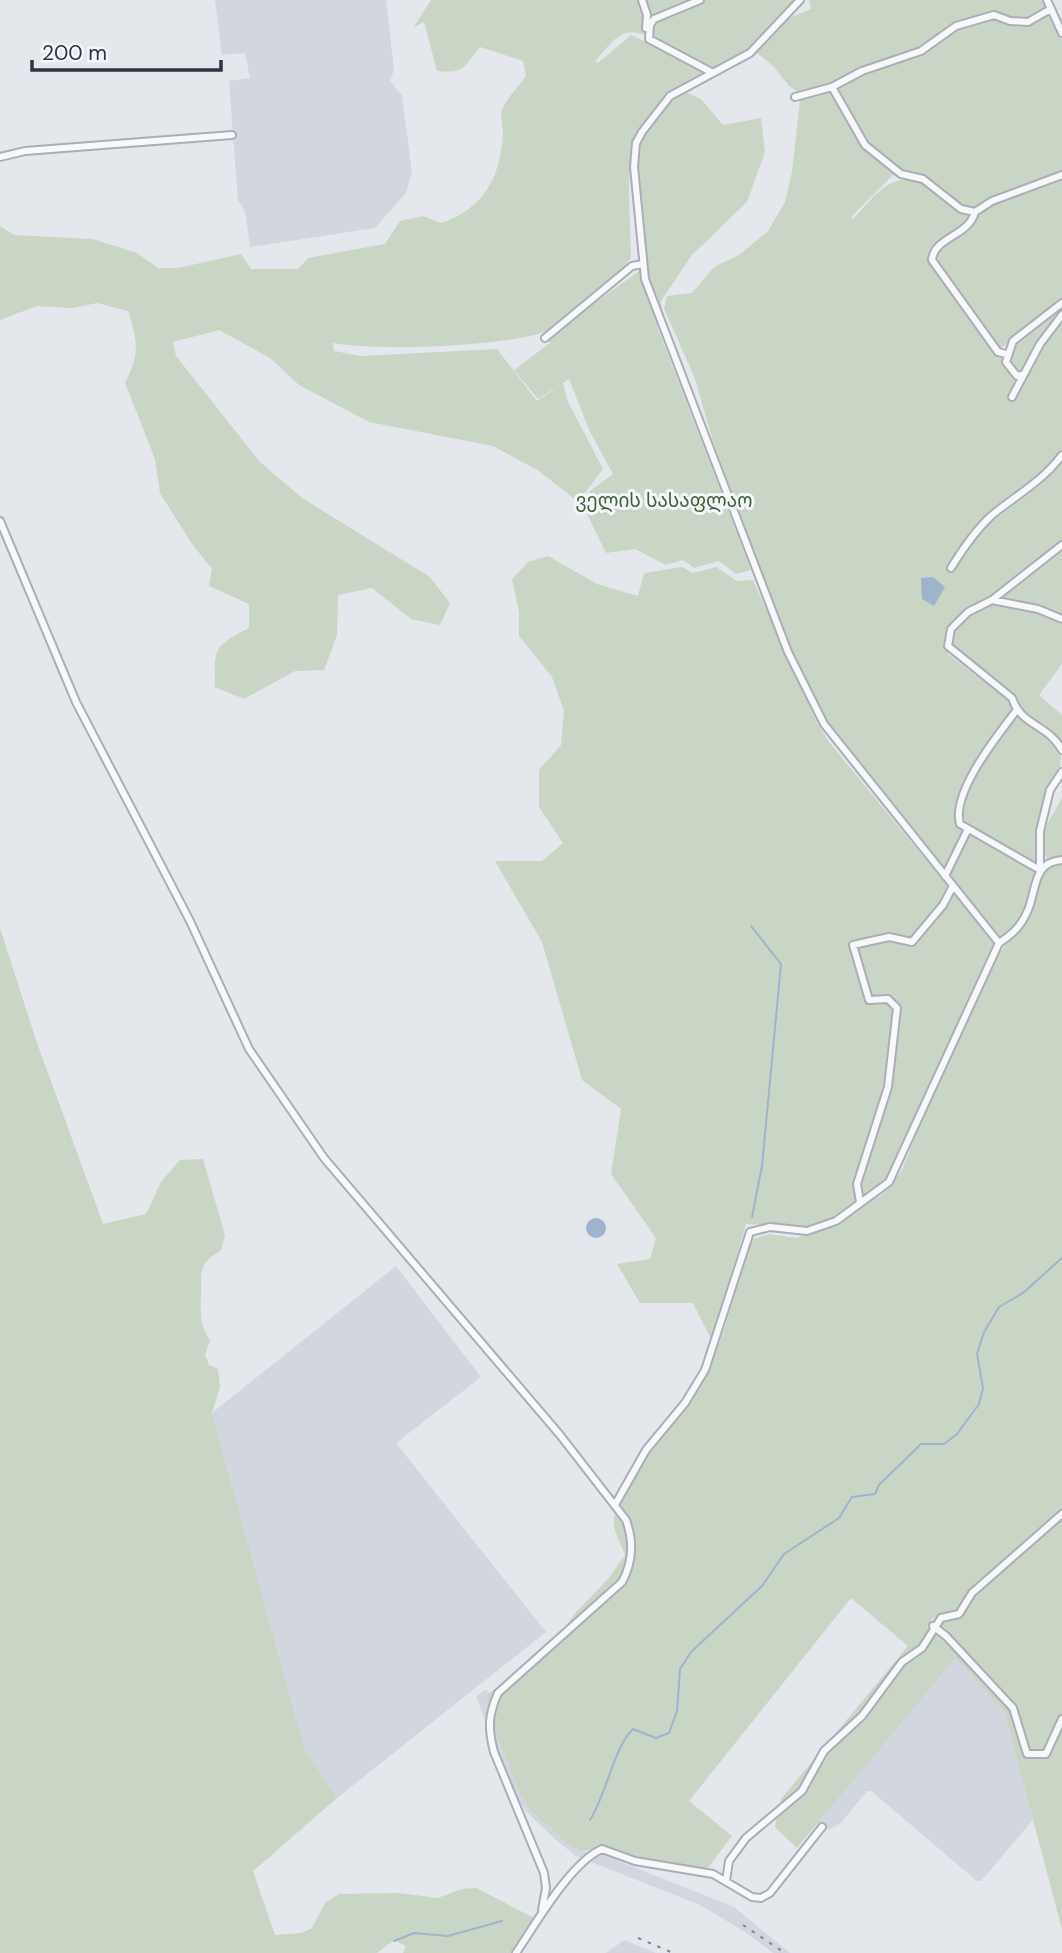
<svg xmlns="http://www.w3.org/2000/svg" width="1062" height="1953" font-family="'DM Sans','Noto Sans Georgian',sans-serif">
<rect width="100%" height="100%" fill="#e4e7ec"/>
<path fill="#d2d6de" d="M215,0H386L394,70L390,81L402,96L412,172L406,193L375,228L250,247L245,211L238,200L229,81L250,78L245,53L222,55Z
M396,1266L481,1377L396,1443L546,1632L337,1798L304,1747L212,1413Z
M954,1657L1004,1711L1033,1820L981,1881H977L871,1791H867L840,1824L825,1831L817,1824Z
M487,1689L492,1723L581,1851L598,1853L734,1907L790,1953H773L742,1930L700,1905L576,1856L557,1841L525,1810L511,1788L476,1696Z
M624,1940L656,1953H606Z"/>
<path fill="#c9d6c5" d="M431,0H694L654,16L648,36C620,24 613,42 595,61L598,63L631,35L699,66L703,72C616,125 629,166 631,258C617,276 562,327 541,333C494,347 381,351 333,343L334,351L361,356L497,349L537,401L563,383L568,402L603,469L578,502L539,471L493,446L369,422L299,385L270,358L219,330L173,342L176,356L260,462L302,498L430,577L450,603L440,625L411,619L372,588L338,595L337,635L324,670L295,671L244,699L215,687C214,648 214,646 249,628V604L209,586L212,569L192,544L160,493L155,459L125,383C140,354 138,342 128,311L97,303L72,308L37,306L0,320V226L14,235L93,239L137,253L158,268H178L241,254L251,269H298L308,258L385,244L400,221L423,216L441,223C483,209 500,179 503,135C503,127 499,115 503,108C508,97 519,86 526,76L523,61L480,47C464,66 466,74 437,71L424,22L413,28Z
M705,0H796L744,55L714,70L651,35L655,20Z
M809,0H1044L1046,10L1024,20H1013L995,13L955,24L924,47L832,84L800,93L789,86L773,66L756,52L784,20L811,9Z
M1048,14L1062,40V172L987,199L973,209L965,207L940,186L920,174L901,169L868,145L836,87L926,51L956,29L996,18L1019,27Z
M829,90L861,143L896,172L851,217L853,219C864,208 874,193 888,185C919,166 946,200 970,216L969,222L933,249L931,262L1003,356V366L1019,379L1009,399L1013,401L1035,358L1062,320V452L1029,486L983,519L962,544L947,569L952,573L980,531L1043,483L1062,461V542L949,627L945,635L948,654L1008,701L1017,716L1055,743L1061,755L1060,771L1047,789L1036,829L1039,863L1025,911L1014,929L1000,939L826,722L785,638L713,441L694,376L664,309L667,296L692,293L714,267L739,255L768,231L785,202L792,172L800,100Z
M683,91L701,99L723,125L761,118L765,152L747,202L692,255L661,301L663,323L657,326L751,570L736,574L719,561L694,568L683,560L666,565L635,549L606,553L585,510L590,491L613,474L590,432L569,379L538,399L514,370L550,343L548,337L646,266C642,233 633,184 638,151C641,126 667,107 683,91Z
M1062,178V300L1000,349L935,261V255L971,228L978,212L994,202Z
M1062,306L1021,371L1014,370L1009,359L1019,340Z
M1062,547V618L998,597Z
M548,556L597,584L638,596L644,573L682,567L693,573L716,567L737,581L753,580L817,723L829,742L995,944L887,1180L824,1223L806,1227L746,1224L712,1341L693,1303H640L617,1264L650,1259L656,1238L611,1174L621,1109L582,1080L542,942L495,861H542L563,843L539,807V770L561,745L564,711L552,677L519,636V612L512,579L528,562Z
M991,602L1038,611L1062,622V664L1039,695L1062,715V742L1045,724L1023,715L1013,697L951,645C954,621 971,613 991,602Z
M1062,796V858L1048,860C1033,831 1054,819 1062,796Z
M1062,862V1511L966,1595C955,1617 952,1609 933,1618L927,1628L945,1639L1011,1710L1024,1755L1046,1757L1055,1748L1053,1745L1062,1722V1929L1004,1711L955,1658L797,1848L775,1827L781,1799L908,1646L851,1598L689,1801L732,1836L707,1869L644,1861L596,1849L581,1851L569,1845L533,1812L520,1793L492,1723L487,1694L543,1658L576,1612L608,1579L625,1555C622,1546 615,1535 614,1525C611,1490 686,1414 704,1379C724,1339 734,1295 747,1251L753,1239L769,1234L796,1238L840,1225L860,1206L882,1195L902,1170L938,1079L993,959L996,961C1003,941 1022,933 1030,913C1035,900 1034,882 1043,871C1048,865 1055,863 1062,862Z
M0,928L36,1040L103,1224L146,1214L161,1182L180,1160L203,1159L225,1235L221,1250C200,1263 201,1269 201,1292C201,1314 198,1320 210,1341L205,1355L209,1365L218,1369L220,1387L212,1413L304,1747L337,1798L253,1871L275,1935L301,1933L312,1928L325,1903L339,1894L399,1893L438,1898L461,1889L476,1888L534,1918L511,1953H403L406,1946L394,1940L377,1953H0Z
M1062,1517V1715L1053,1729L1045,1751H1028L1016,1708L948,1634L937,1627L942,1620L960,1616L973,1597Z"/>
<path fill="#9fb4cc" d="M933,577L945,587L934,606L922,599L921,578Z
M586 1228a10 10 0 1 1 20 0a10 10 0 1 1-20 0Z"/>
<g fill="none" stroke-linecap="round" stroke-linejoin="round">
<path stroke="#9fb4cc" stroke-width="2" d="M751,926L781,964L762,1166L752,1217
M590,1820C607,1793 614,1747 633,1729L656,1738L669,1733L677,1711L680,1669L691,1652L762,1586L784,1554L839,1518L852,1497L875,1494L879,1485L921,1444H944L957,1434L979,1404L983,1388L977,1354L984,1332L999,1307L1023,1293L1062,1258
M394,1941L414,1933L448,1936L502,1921"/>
<g stroke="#a9aeb7" stroke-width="10">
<path id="minor" d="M642,0L647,15L646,28
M700,0L654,19L650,25L649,39L713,73
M1047,0L1062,33
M832,87L865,145L901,174L923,179L961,209L975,212L992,201L1062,175
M795,97L832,87L862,71L921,51L956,26L994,15L1010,21L1028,22L1049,10
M0,157L25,151L232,135
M975,212C969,236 934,237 932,260L998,352L1006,354
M545,338L632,266L643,264
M1022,375L1017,376L1006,362L1013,341L1062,303
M1012,397L1040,344L1062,315
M0,521L76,702L190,921L249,1049L324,1158L560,1435L626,1520C634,1542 633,1562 622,1582L498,1693C488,1715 488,1729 494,1752L544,1873L546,1888L542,1910
M1062,545L992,600L968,612L951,629L948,646L1012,698C1021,726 1048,724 1062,750
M951,568C962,550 975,531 991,516C1016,495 1042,482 1062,455
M992,600L1038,609L1062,619
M1016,711C997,736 951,793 960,824L1040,870V831L1050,790L1062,772
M945,876L968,829
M999,943C1013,934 1022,925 1028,910C1037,888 1033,862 1062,860
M860,1202L857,1184L888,1087L897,1008L888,999L869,1000L853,945L889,937L912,942L943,905L953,886
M616,1503L646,1450L685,1403L705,1370L750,1232L770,1227L807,1231L836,1221L889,1182L999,943L824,724L788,652L645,279L634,167L636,143L642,132L670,96L750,53L800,0
M933,1626L946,1636L1013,1708L1027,1754H1046L1062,1719
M726,1881L729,1861L746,1838L802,1791L824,1751L862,1716L902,1662L922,1648L941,1618L959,1614L972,1593L1062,1514
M516,1953C535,1925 571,1862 602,1849L635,1861L713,1874L752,1897L761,1898L770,1893L822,1827"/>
</g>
<use href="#minor" stroke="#f7f8fa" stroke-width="6"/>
<path stroke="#7d8696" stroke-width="2" stroke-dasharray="3.5 7" stroke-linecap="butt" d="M743,1925L785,1953
M638,1938L673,1953"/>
</g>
<g text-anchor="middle" stroke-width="6" stroke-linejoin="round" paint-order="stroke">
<g font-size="19" fill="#3f6138" stroke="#f4f6f9">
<text x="664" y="507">ველის სასაფლაო</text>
</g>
</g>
<path d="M32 60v10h189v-10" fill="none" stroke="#2b3445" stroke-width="3.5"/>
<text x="42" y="60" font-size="21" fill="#2b3445" stroke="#f4f6f9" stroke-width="5" paint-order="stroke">200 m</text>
</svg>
